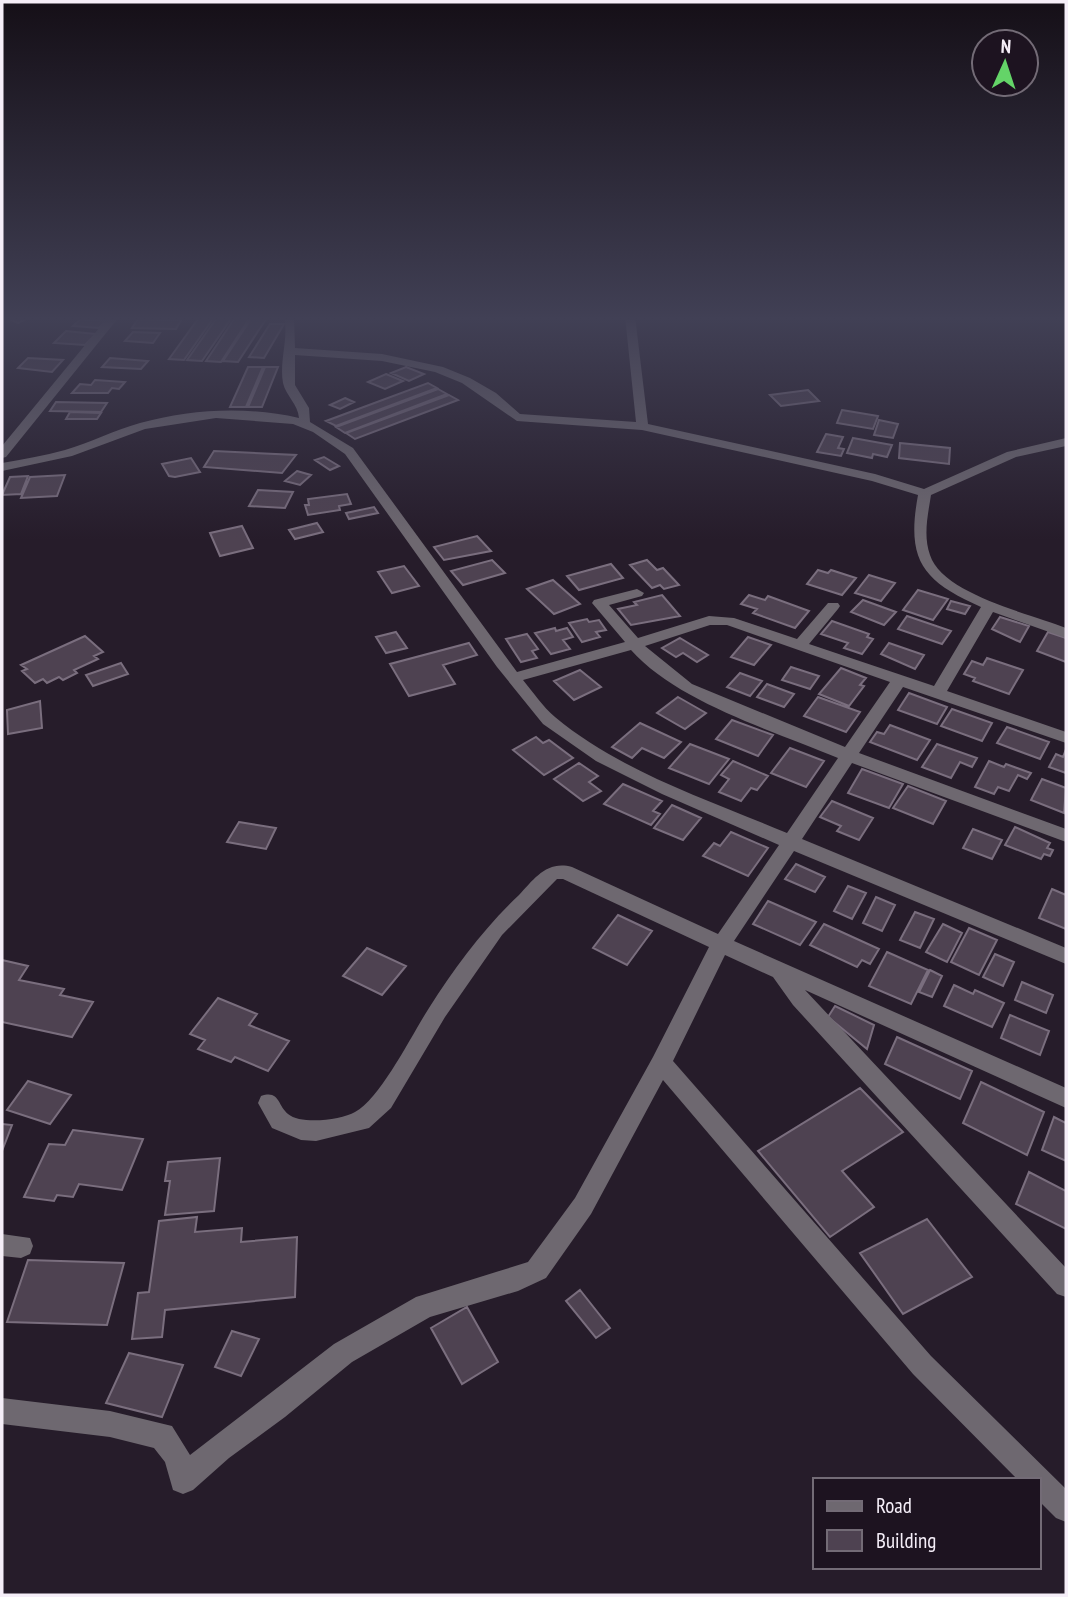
<svg xmlns="http://www.w3.org/2000/svg" width="1068" height="1597" font-family="'PT Sans Narrow',sans-serif">
<rect width="100%" height="100%" fill="#261c2a"/>
<path fill="#4e4251" stroke="#7a6e7e" stroke-width="2" d="M2,316H33L18,323Z
M200,316H215L184,360L169,359Z
M218,316H233L202,361L187,360Z
M236,316H251L221,362L206,361Z
M253,316H268L238,362L223,361Z
M81,319L106,321L99,328L73,326Z
M138,319L181,320L176,329L132,328Z
M270,324H284L264,358L249,357Z
M66,331L96,334L85,345L54,343Z
M133,332L160,333L153,343L125,341Z
M28,358L63,360L52,372L18,368Z
M110,358L148,361L141,369L102,367Z
M248,367H263L246,407H230Z
M265,367H278L262,407H248Z
M406,367L424,374L409,381L391,373Z
M386,374L403,381L385,389L368,382Z
M95,380L125,382L119,389L112,388L108,393H72L80,384L91,385Z
M428,383L437,388L336,426L326,421Z
M438,389L447,394L345,433L336,427Z
M808,390L819,401L781,406L770,395Z
M449,395L458,400L355,439L346,433Z
M345,398L354,402L340,409L330,405Z
M56,402L107,403L101,412L50,411Z
M842,410L878,416L873,429L837,423Z
M70,412L101,413L97,419H66Z
M879,420L898,424L893,438L874,435Z
M826,434L843,437L838,448L844,449L841,456L817,452Z
M853,438L892,445L887,457L873,454L872,458L847,453Z
M900,443L950,448L949,464L899,458Z
M214,451L296,455L282,473L204,467Z
M324,457L339,466L330,470L315,460Z
M191,458L200,472L175,477L169,476L162,464Z
M297,471L311,475L300,485L285,481Z
M65,475L57,496L21,498L30,477Z
M28,476L21,494L2,495L10,477Z
M258,490L293,492L285,508L249,506Z
M347,494L351,504L339,506L340,510L308,515L305,505H309L308,499Z
M374,507L378,513L349,519L346,513Z
M317,523L323,532L295,539L289,530Z
M242,526L253,548L220,556L210,533Z
M477,536L491,551L444,560L434,547Z
M492,560L505,573L463,585L451,571Z
M647,560L657,570L663,568L679,585L664,589L660,585L652,588L630,565Z
M611,564L623,578L579,590L567,576Z
M404,566L419,586L392,593L378,572Z
M818,570L828,573L831,570L856,578L842,595L807,584Z
M869,575L895,583L881,601L855,593Z
M553,580L580,604L554,614L527,589Z
M918,590L948,599L933,620L903,610Z
M662,595L680,616L631,625L618,609L637,605L634,602Z
M749,595L765,600L768,596L809,611L795,628L753,613L757,609L741,604Z
M863,600L896,612L884,625L851,612Z
M951,601L970,606L965,614L947,609Z
M907,616L951,631L942,644L898,629Z
M1000,617L1029,626L1020,642L992,629Z
M587,619L589,622L599,620L606,630L596,632L600,637L582,642L569,623Z
M832,621L869,634L867,637L873,639L862,654L844,648L848,643L821,634Z
M555,628L556,631L567,628L573,637L563,640L570,649L551,654L535,633Z
M396,632L407,648L386,653L376,637Z
M1048,632L1066,638V662L1037,651Z
M527,634L538,649L532,651L537,658L521,662L506,639Z
M85,636L103,652L94,656L98,659L74,670L77,673L63,680L59,677L47,683L43,679L35,683L22,671L27,669L21,665Z
M748,637L771,645L754,665L731,657Z
M680,638L708,655L697,662L683,653L676,657L662,648Z
M469,643L477,655L443,665L455,684L409,696L390,664Z
M889,643L924,655L915,669L881,654Z
M987,658L1023,670L1009,694L973,681L975,678L964,674L972,661L983,665Z
M121,663L128,674L93,686L86,675Z
M791,667L819,676L810,689L782,680Z
M841,668L866,678L860,685L864,686L849,706L819,694Z
M580,670L601,687L574,700L554,681Z
M740,673L762,681L750,696L727,687Z
M767,684L794,694L784,707L757,697Z
M909,693L947,707L937,724L898,710Z
M678,697L706,713L685,729L657,713Z
M818,697L860,712L846,732L804,716Z
M40,701L42,728L8,734L7,710Z
M952,709L992,723L982,741L941,726Z
M732,720L773,735L758,756L716,739Z
M640,723L681,742L664,758L642,748L632,758L612,747Z
M890,725L930,740L917,760L870,742L877,732L884,734Z
M1007,727L1049,742L1040,759L997,743Z
M536,737L543,743L549,740L573,758L544,775L513,750Z
M690,744L729,759L709,784L669,768Z
M937,744L977,758L972,767L960,762L951,778L922,767Z
M790,748L824,761L806,787L771,773Z
M1066,749V773L1049,767L1056,754L1063,757Z
M733,761L768,776L757,790L751,788L741,801L719,792L729,779L721,775Z
M989,761L1004,767L1006,764L1031,773L1027,779L1018,775L1009,791L998,787L994,794L975,787Z
M579,763L598,776L589,782L601,791L583,801L554,779Z
M862,769L903,784L889,808L848,793Z
M1042,779L1066,788L1064,813L1031,800Z
M623,784L662,801L653,811L660,814L651,825L604,804Z
M908,786L946,801L933,824L893,808Z
M832,801L873,818L859,840L837,831L841,826L820,817Z
M672,805L701,818L683,840L654,828Z
M239,822L276,828L266,849L227,842Z
M1015,827L1050,843L1047,848L1053,850L1050,856L1044,854L1041,859L1005,845Z
M973,829L1002,840L992,859L963,848Z
M731,832L768,848L748,876L703,856L714,843L720,846Z
M796,864L825,877L815,892L785,879Z
M848,886L866,893L852,919L834,911Z
M1052,889L1066,895V929L1039,918Z
M876,897L895,905L882,931L863,923Z
M768,901L816,922L800,945L753,924Z
M915,912L934,919L920,948L900,940Z
M618,915L652,931L627,965L593,948Z
M824,924L879,949L870,964L862,960L857,967L810,945Z
M943,924L962,933L947,962L926,952Z
M969,928L997,940L979,975L951,962Z
M367,948L406,966L382,995L343,976Z
M887,952L928,970L911,1004L869,986Z
M995,954L1014,962L1003,986L983,977Z
M2,960L28,966L19,980L64,989L60,995L93,1002L72,1037L2,1022Z
M930,970L942,976L932,997L919,992Z
M1022,982L1053,995L1046,1013L1015,1000Z
M954,985L973,994L975,990L1004,1003L992,1027L944,1006Z
M218,998L257,1014L249,1025L289,1041L268,1071L235,1057L231,1062L198,1049L205,1040L190,1034Z
M835,1006L874,1025L867,1049L828,1017Z
M1010,1015L1049,1031L1040,1055L1001,1038Z
M897,1037L972,1071L960,1099L885,1064Z
M28,1081L71,1095L50,1124L7,1110Z
M981,1082L1044,1112L1027,1155L963,1123Z
M860,1088L903,1132L842,1171L874,1207L830,1237L758,1151Z
M1054,1117L1066,1123V1161L1042,1150Z
M2,1124L12,1125L2,1151Z
M73,1130L143,1139L122,1190L79,1184L73,1197L57,1195L54,1201L24,1197L49,1144L65,1145Z
M220,1158L214,1211L165,1215L170,1181H165L168,1162Z
M1029,1172L1066,1191V1229L1016,1204Z
M197,1217L195,1232L242,1228L241,1242L297,1237L295,1297L165,1310L162,1337L132,1339L138,1293L149,1292L159,1221Z
M927,1219L972,1277L903,1314L860,1253Z
M28,1260L124,1263L107,1325L7,1322Z
M580,1290L610,1328L596,1338L566,1301Z
M467,1307L498,1362L462,1384L431,1328Z
M232,1331L259,1339L241,1376L215,1367Z
M129,1353L183,1365L162,1417L106,1403Z"/>
<g fill="none" stroke-linecap="round" stroke-linejoin="round">
<path fill="#6e6870" fill-rule="evenodd" d="M109,316L119,317L6,457L2,458V446Z
M284,316H294L295,348L382,354L443,367L470,378L496,393L520,414L636,422L625,316H635L648,424L875,474L924,489L1007,452L1066,438V446L1016,457L931,495C928,514 923,536 930,555C942,594 1031,614 1066,628V638L993,612L947,691L1066,732V743L903,687L859,753L1066,829V842L852,763L802,839L1066,948V964L794,851L734,941L1066,1088V1108L805,990L1066,1268V1297L1057,1294L793,1005L773,977L725,955L673,1061L931,1356L1066,1489V1522L1056,1518L1038,1500V1480H1018L913,1374L663,1080L591,1214L546,1278L518,1291L430,1317L352,1362L285,1417L229,1458L193,1490L183,1494L173,1490L165,1462L154,1448L110,1437L2,1424V1398L110,1411L172,1426L190,1455L334,1344L416,1297L528,1262L575,1198L653,1057L709,947L563,879H557L502,935L445,1017L391,1108L369,1128L316,1141L301,1140L272,1128L258,1103L261,1096C280,1090 277,1105 288,1114C301,1125 341,1120 355,1112C381,1098 412,1034 429,1008C455,967 484,928 519,895C534,879 547,860 572,867L718,934L779,845L662,794L596,761L543,724L497,667L345,454L313,432L293,424L216,418L145,429L72,456L2,471V463C23,459 44,456 65,450C90,443 114,430 140,423C191,409 247,406 299,418C298,404 286,396 283,383C279,360 289,339 284,316ZM295,355L382,361L435,372L462,383L517,421L642,430L872,481L918,495C906,560 922,581 981,607L934,686L809,644L838,609L840,606L838,603H828L797,639L734,618L709,616L638,638L609,605L642,596L644,593L637,589L594,600L592,603L625,642L517,672L353,448L310,422L309,408L295,385ZM710,625H727L890,682L845,747L692,684L645,646ZM631,650C677,702 774,731 838,758L787,833C709,800 621,772 555,717C543,707 533,692 523,680Z
M2,1234L30,1238L33,1246L30,1254L21,1258L2,1256Z"/>
</g>
<linearGradient id="sky" x2="0" y2="1"><stop stop-color="#150f17"/><stop offset="0.59" stop-color="#414055"/><stop offset="1" stop-color="#414055" stop-opacity="0"/></linearGradient>
<rect width="1068" height="540" fill="url(#sky)"/>
<rect width="1068" height="1597" fill="none" stroke="#f5eef8" stroke-width="7"/>
<rect x="813" y="1478" width="228" height="91" fill="#1d1320" stroke="#736b76" stroke-width="2"/>
<rect x="827" y="1501" width="35" height="10" fill="#6e6870" stroke="#736b76" stroke-width="2"/>
<text x="876" y="1513" font-size="21" fill="#f5eef8">Road</text>
<rect x="827" y="1530" width="35" height="21" fill="#4e4251" stroke="#736b76" stroke-width="2"/>
<text x="876" y="1548" font-size="21" fill="#f5eef8">Building</text>
<g transform="translate(1005 63) rotate(3)"><circle r="33" fill="#1d1320" stroke="#736b76" stroke-width="2"/>
<path d="M0-5L12 26L0 18L-12 26Z" fill="#64d468"/>
<text y="-10" font-size="19" font-weight="bold" text-anchor="middle" fill="#f5eef8">N</text>
</g>
</svg>
